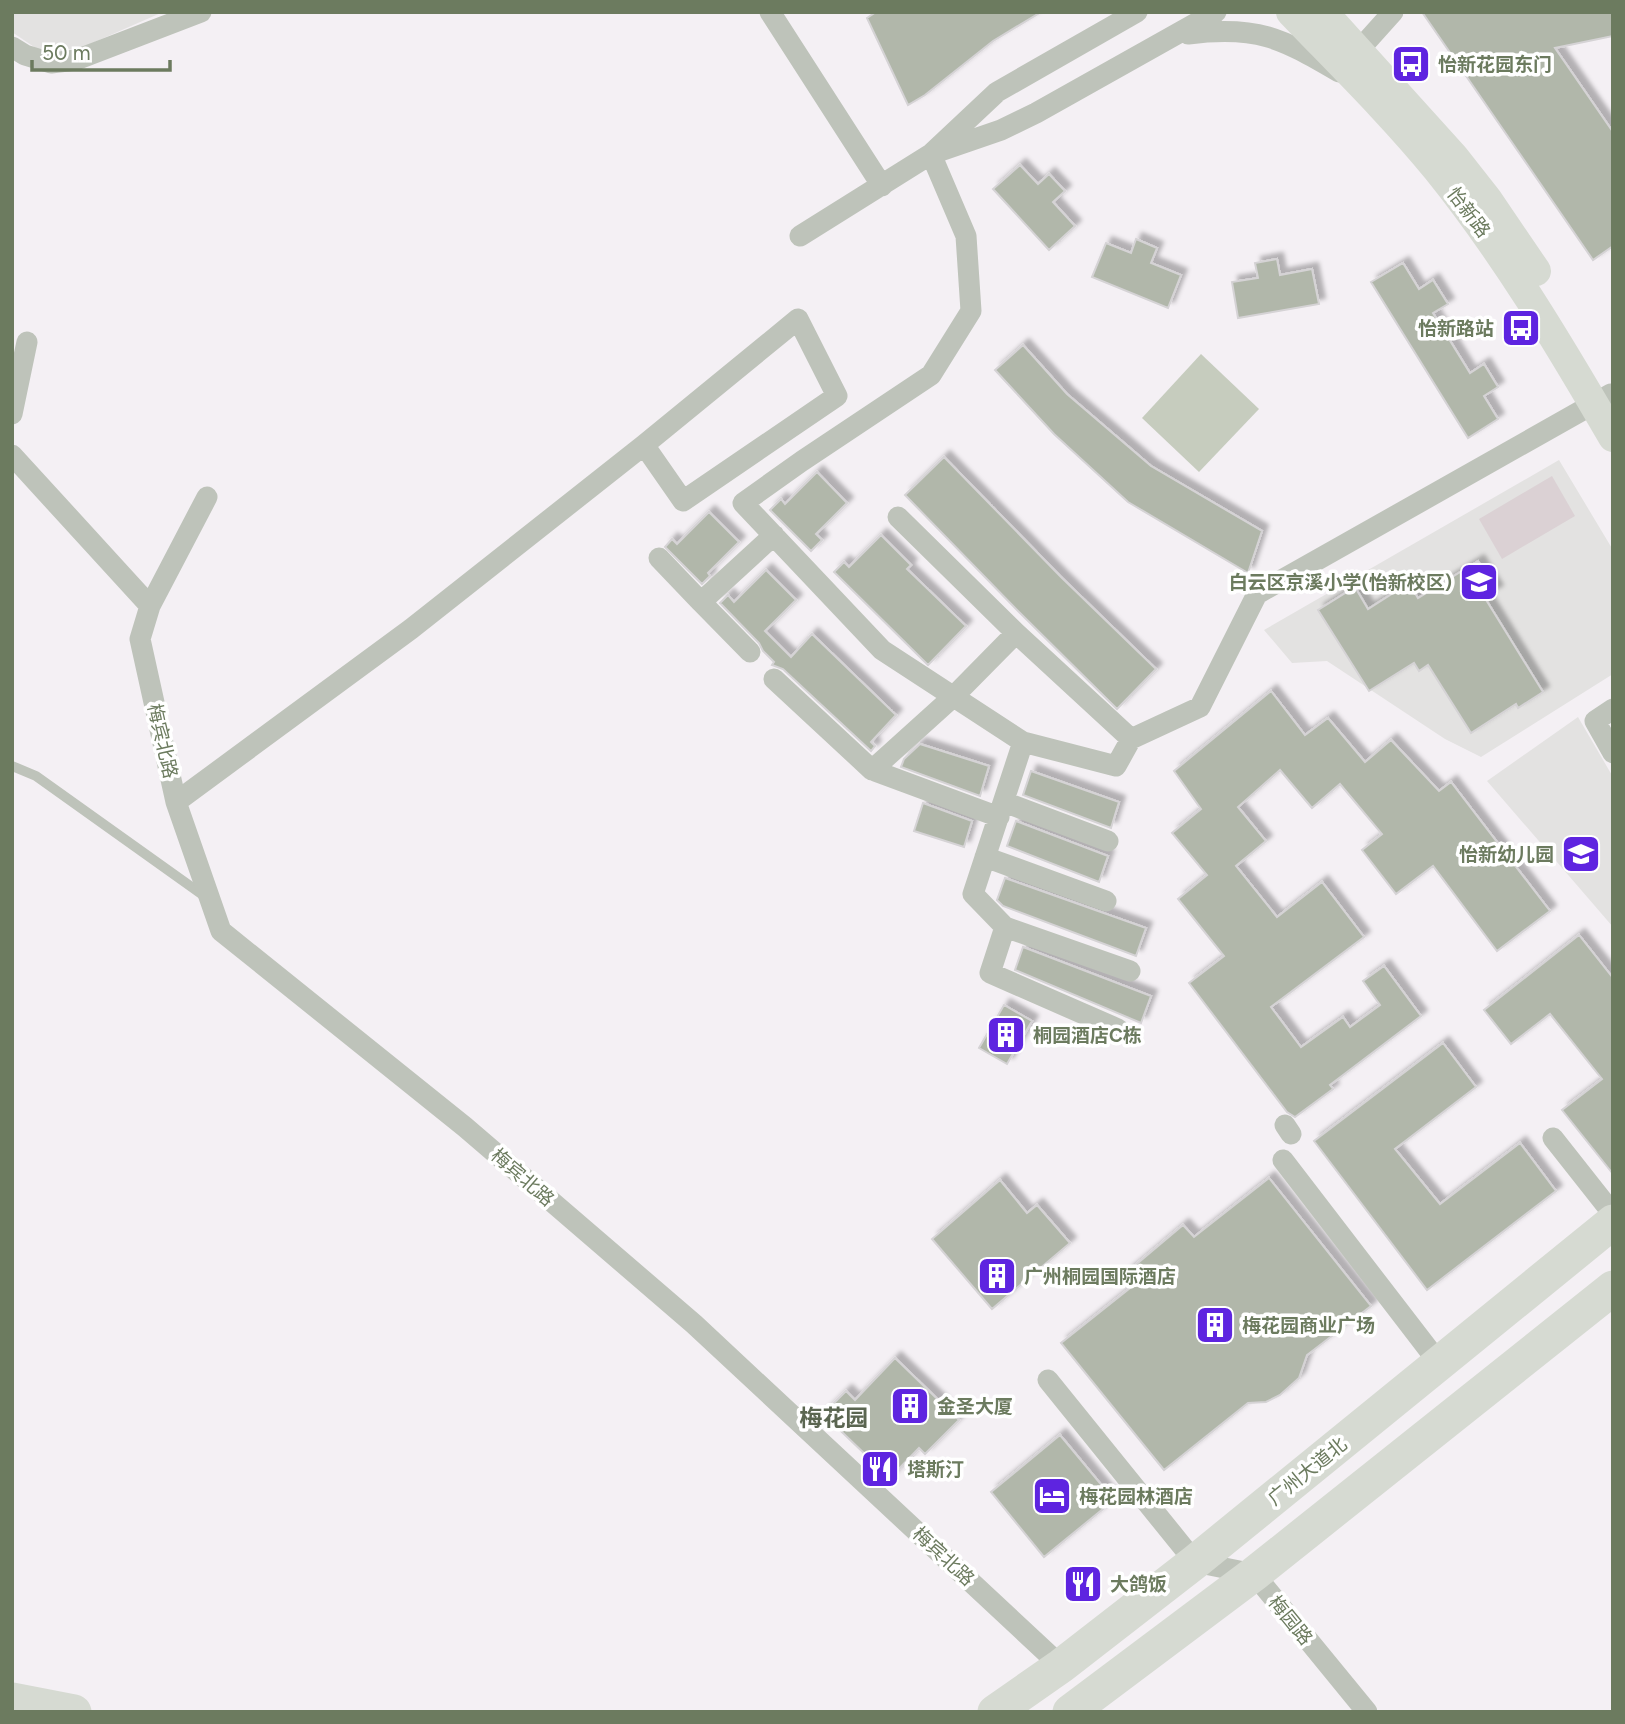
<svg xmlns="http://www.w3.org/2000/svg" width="1625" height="1724" font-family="Figtree,'Noto Sans SC',sans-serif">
<defs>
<filter id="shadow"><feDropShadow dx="6" dy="-6" stdDeviation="2" flood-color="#0004"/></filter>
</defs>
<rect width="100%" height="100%" fill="#f4f0f4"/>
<path fill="#e3e2e1" d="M12,12H163L81,48L43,53L12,32Z
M1559,460L1613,550V674L1481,757L1445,739L1327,661L1292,663L1264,630Z
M1578,717L1613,777V927L1487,781Z"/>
<path fill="#dbd1d4" d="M1552,476L1575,516L1502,559L1479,519Z"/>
<path fill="#c6ccbe" d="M1201,354L1259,409L1199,472L1142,418Z"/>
<path fill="#b1b7aa" stroke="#d5d3d5" stroke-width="2" filter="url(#shadow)" d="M876,12H1041L993,41L925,95L908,105L867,18Z
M1422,12H1613V36L1555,48L1613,132V246L1593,260Z
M1020,165L1038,184L1049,174L1065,191L1053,202L1075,226L1049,250L993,189Z
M1136,239L1157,248L1151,263L1181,275L1168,308L1092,277L1106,243L1131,253Z
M1277,259L1280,275L1312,269L1319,304L1238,318L1232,282L1258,278L1255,263Z
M1403,263L1419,289L1433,280L1448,304L1433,313L1470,373L1484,364L1498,387L1484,396L1498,419L1468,438L1371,282Z
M1023,345L1067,394L1151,466L1262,531L1248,573L1128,502L1054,434L995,370Z
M944,457L1061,577L1156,669L1117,709L1018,611L905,495Z
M817,472L847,503L816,534L822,540L811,551L770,510L781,499L785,504Z
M709,512L739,542L708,573L710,576L702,584L665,547L672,539L677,544Z
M881,535L911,565L907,569L966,626L928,665L834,572L844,562L849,567Z
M1478,561L1497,591L1485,598L1543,692L1518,708L1516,704L1471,733L1428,665L1419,671L1414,663L1369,691L1318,610L1355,587L1368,609L1409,583L1418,598Z
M766,570L796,600L765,631L791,657L812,634L896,715L871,742L875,746L871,751L783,669L772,665L774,662L763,651L759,643L720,603L728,595L734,602Z
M1271,691L1305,735L1328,718L1365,762L1391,740L1439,791L1451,782L1550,911L1497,951L1433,866L1396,894L1362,850L1382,834L1340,784L1312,808L1280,770L1238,807L1266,841L1236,866L1277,917L1322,882L1364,937L1271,1007L1301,1047L1343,1017L1350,1027L1380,1005L1363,981L1384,966L1421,1016L1330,1085L1333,1089L1295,1117L1287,1112L1189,983L1224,956L1178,899L1207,875L1172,833L1201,809L1174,771Z
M920,744L989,766L980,796L901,767L904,759Z
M1031,771L1119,802L1111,828L1023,795Z
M923,803L972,821L964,847L914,831Z
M1016,821L1108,856L1099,882L1007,846Z
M1005,878L1146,928L1136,956L1003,906L997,900Z
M1579,935L1613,978V1174L1562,1110L1602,1079L1550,1014L1511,1044L1484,1010Z
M1023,947L1151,996L1141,1023L1015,970Z
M1004,1005L1032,1021L1007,1064L979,1048Z
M1443,1043L1476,1087L1395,1149L1440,1204L1520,1143L1556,1191L1427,1290L1314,1141Z
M1269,1178L1371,1306L1307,1355L1299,1378L1280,1395L1266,1402L1248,1403L1164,1470L1061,1343L1135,1284L1126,1273L1183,1225L1194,1237Z
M1000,1180L1027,1213L1037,1205L1070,1243L992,1309L932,1239Z
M895,1358L959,1420L925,1454L919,1448L890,1478L823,1414L846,1391L855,1400Z
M1060,1435L1114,1500L1044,1557L991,1492Z"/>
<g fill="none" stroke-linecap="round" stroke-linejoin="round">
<path stroke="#bec3ba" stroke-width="10" d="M12,766L36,776L207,898"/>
<path stroke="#bec3ba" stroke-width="21" d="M770,12L882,186
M1188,34C1257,25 1281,38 1339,72
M12,47L25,55L51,63L76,60L201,12
M1358,51L1393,12
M940,151L1001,130L1036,113L1216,12
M931,154L966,236L971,311L931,375L802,461L743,503L882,650L1023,742L1116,766L1131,739L1200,707L1257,594L1611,394
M800,236L931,154L997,92L1137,12
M12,414L27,342
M12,455L150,606
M207,497L150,606L140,639L176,802L221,931L465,1127L694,1324L1061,1666
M898,517L1016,633
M659,558L701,602
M750,652L701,602L774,535
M774,679L872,770
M1613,709L1595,721L1613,753
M1023,742L973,894L1005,927L990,973L1118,1029
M176,802L411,629L644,445L798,319L837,396L683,501L644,445
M1004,802L1108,841
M999,817L872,770L954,696L1016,633L1131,739
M985,857L1106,901
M1005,927L1130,971
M1285,1125L1291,1134
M1553,1138L1613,1214
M1283,1160L1439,1363
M1048,1380L1195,1562L1254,1574L1367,1712"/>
<path stroke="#d6dad2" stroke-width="30" d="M1291,12C1340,63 1392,114 1437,169C1504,252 1559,344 1613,437
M1323,12L1454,157L1487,199L1536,271"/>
<path stroke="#d6dad2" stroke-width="35" d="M12,1700L74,1712
M995,1712L1061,1666L1195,1562L1613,1222
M1070,1712L1254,1574L1613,1288"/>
</g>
<defs>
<g id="bus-square" transform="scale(2.0125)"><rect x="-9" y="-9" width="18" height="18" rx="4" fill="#5e24e0" stroke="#fff"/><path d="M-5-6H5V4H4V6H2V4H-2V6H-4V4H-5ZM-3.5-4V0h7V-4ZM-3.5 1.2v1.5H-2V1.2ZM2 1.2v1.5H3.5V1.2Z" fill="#fff"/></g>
<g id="school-square" transform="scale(2.0125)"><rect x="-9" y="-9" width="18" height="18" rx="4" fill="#5e24e0" stroke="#fff"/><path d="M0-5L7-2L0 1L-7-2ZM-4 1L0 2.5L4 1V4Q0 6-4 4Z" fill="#fff"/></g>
<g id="building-square" transform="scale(2.0125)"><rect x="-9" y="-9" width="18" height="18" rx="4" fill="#5e24e0" stroke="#fff"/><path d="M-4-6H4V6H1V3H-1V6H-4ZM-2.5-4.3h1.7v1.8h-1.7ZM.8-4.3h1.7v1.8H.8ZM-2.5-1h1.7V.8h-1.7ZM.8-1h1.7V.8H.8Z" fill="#fff"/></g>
<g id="restaurant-square" transform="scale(2.0125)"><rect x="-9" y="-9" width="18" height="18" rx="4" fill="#5e24e0" stroke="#fff"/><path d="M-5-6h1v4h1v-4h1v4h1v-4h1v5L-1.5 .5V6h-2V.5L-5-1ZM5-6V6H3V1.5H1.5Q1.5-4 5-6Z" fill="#fff"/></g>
<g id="hotel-square" transform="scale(2.0125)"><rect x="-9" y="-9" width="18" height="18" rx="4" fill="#5e24e0" stroke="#fff"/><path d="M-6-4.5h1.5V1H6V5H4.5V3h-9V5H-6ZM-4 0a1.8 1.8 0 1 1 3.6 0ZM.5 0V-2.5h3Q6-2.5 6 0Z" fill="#fff"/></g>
</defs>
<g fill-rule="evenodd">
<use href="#bus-square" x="1411" y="64"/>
<use href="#bus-square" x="1521" y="328"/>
<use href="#school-square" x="1479" y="582"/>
<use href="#school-square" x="1581" y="854"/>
<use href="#building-square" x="1006" y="1035"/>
<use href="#building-square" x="997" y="1276"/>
<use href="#building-square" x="1215" y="1325"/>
<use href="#building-square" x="910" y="1406"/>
<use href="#restaurant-square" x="880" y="1469"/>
<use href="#hotel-square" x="1052" y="1496"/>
<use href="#restaurant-square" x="1083" y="1584"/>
</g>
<g text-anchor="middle" stroke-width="7" stroke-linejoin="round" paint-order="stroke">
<g font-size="19" font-weight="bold" fill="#6c7b5f" stroke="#fff" text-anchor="start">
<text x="1438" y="71">怡新花园东门</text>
<text x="1494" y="335" text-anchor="end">怡新路站</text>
<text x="1452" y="589" text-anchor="end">白云区京溪小学(怡新校区)</text>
<text x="1554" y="861" text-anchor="end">怡新幼儿园</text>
<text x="1033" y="1042">桐园酒店C栋</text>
<text x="1024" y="1283">广州桐园国际酒店</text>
<text x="1242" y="1332">梅花园商业广场</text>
<text x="937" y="1413">金圣大厦</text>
<text x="907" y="1476">塔斯汀</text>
<text x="1079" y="1503">梅花园林酒店</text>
<text x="1110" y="1591">大鸽饭</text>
</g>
<g font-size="19" fill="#6c7b5f" stroke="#fff">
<text transform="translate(1469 212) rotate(53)" y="7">怡新路</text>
<text transform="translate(163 741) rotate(77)" y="7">梅宾北路</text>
<text transform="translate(523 1177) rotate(41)" y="7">梅宾北路</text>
<text transform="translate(1307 1471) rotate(-39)" y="7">广州大道北</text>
<text transform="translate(944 1556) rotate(43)" y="7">梅宾北路</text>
<text transform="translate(1291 1620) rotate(51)" y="7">梅园路</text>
</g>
<g font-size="23" font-weight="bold" fill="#5b6651" stroke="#fff">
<text x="834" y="1426">梅花园</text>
</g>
</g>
<rect width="1625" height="1724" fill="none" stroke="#6c7b5f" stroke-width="28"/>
<path d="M32 60v10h138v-10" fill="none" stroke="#6c7b5f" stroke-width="3.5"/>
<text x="42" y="60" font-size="21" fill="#6c7b5f" stroke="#ffffff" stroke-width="5" paint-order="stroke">50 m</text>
</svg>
